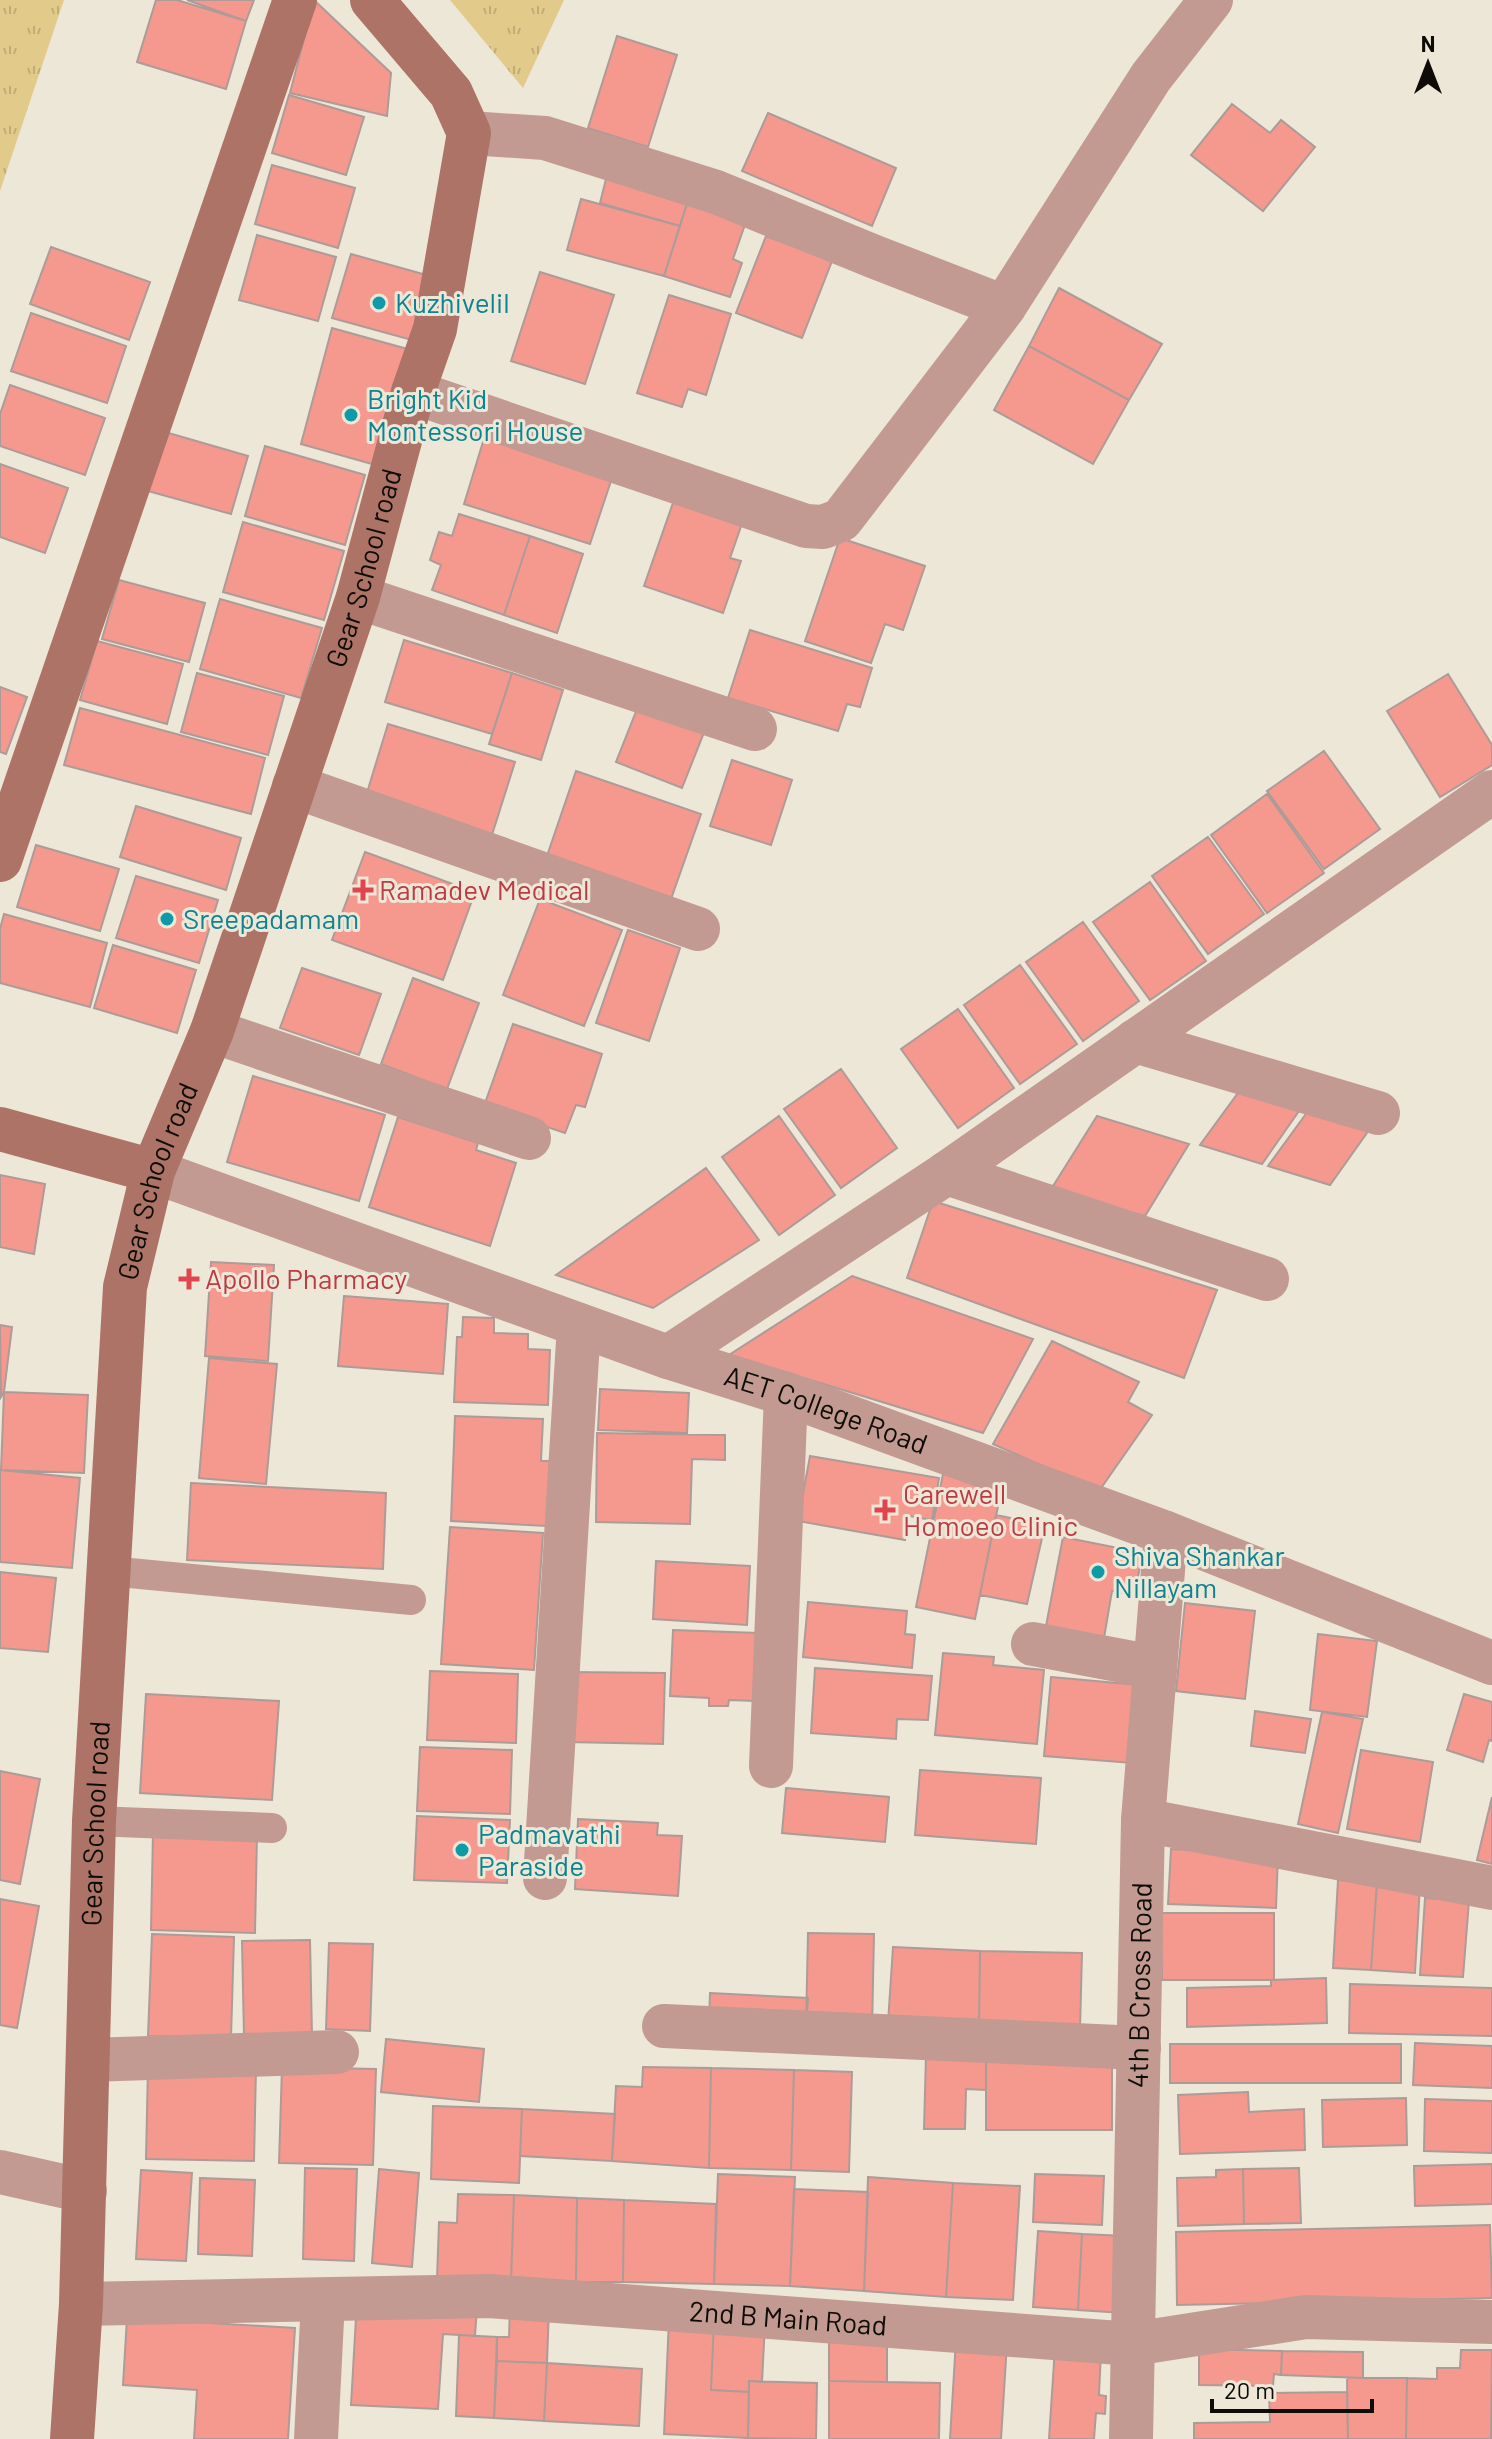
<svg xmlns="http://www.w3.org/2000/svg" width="1492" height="2439" font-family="Barlow,sans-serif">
<defs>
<pattern id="grass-tufts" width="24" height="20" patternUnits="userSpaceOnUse" patternTransform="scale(2)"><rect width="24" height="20" fill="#e2ca8b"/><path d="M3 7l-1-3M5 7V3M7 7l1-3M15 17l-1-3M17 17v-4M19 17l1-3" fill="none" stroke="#c1ac76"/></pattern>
</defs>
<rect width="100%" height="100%" fill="#ede7d7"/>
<path fill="url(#grass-tufts)" d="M0,0H64L0,191Z
M450,0H564L523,88Z"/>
<path fill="#f5998e" stroke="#ad9b98" stroke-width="2" d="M156,0H177L246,21L226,89L137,62Z
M187,0H254L246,21Z
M314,0L391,73L387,116L290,93Z
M617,36L677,55L648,147L588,128Z
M289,95L364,117L346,175L272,153Z
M1232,104L1270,133L1281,120L1315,147L1263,211L1191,155Z
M768,113L896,168L872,226L742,171Z
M272,165L355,188L338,248L255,224Z
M608,171L689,197L680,226L600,203Z
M689,197L748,216L733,259L742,263L730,297L664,276Z
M581,199L680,226L664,276L567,250Z
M257,235L336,257L318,321L239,300Z
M766,236L832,261L802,338L736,313Z
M51,247L150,282L129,340L30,304Z
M351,254L430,276L412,340L332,318Z
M540,272L614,295L585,384L511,361Z
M1059,288L1162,344L1129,400L1029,346Z
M669,295L731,314L706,395L688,389L682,407L637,393Z
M31,313L126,346L107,403L11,371Z
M332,328L411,350L379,466L301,444Z
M1029,346L1129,400L1093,464L994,410Z
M10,385L105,418L85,475L0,446V414Z
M165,432L248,456L231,514L148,491Z
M486,432L614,472L590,544L464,504Z
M265,446L365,475L345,545L245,516Z
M0,464L68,488L45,553L0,537Z
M674,500L744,518L730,558L741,561L723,613L644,586Z
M459,514L530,536L504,615L432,590L441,565L430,560L439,532L452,536Z
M243,522L344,551L324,620L223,592Z
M530,536L583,554L557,633L504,615Z
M840,538L925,566L903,630L885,624L871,663L805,641Z
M119,580L205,603L189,662L102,639Z
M220,599L322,628L301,698L200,669Z
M750,630L872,668L860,707L847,704L838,731L728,698Z
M404,640L512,673L492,734L385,702Z
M97,641L183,664L167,724L80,700Z
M197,673L284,696L268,755L181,732Z
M512,673L563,690L541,760L489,744Z
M1448,674L1492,745V765L1440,797L1387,711Z
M0,687L27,697L6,754L0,752Z
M639,704L705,730L682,788L616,762Z
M80,708L265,758L251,814L64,765Z
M388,724L515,762L491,838L365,799Z
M1324,751L1380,829L1324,869L1267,791Z
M732,760L792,780L771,845L710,826Z
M576,771L701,814L671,899L547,856Z
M1267,794L1324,873L1267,913L1211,835Z
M136,806L241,838L226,890L120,857Z
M1208,837L1264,914L1208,954L1152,876Z
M36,845L119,869L100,931L17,907Z
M365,852L475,892L443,980L332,940Z
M136,876L218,900L199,963L116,938Z
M1150,882L1206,961L1150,1000L1093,922Z
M540,899L622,930L584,1026L503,995Z
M4,914L107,943L90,1007L0,983V929Z
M1083,922L1139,1001L1083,1041L1026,962Z
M628,930L680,948L649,1041L596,1023Z
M113,945L196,970L177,1033L94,1008Z
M1020,965L1077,1044L1020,1084L964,1005Z
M302,968L381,994L359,1055L280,1028Z
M413,978L479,1003L447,1089L381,1064Z
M958,1009L1014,1088L958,1128L901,1049Z
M513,1024L602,1054L585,1107L576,1105L565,1133L484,1106Z
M841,1069L897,1148L841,1188L784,1109Z
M253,1076L385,1115L359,1201L227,1162Z
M1246,1082L1306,1101L1262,1164L1200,1145Z
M1314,1103L1374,1123L1330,1185L1268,1166Z
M779,1116L835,1195L779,1235L722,1157Z
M1097,1116L1189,1144L1145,1216L1050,1191Z
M398,1117L478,1143L476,1150L516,1163L490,1246L369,1207Z
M706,1168L759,1240L653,1308L556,1275Z
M0,1175L45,1184L34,1254L0,1247Z
M933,1201L1217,1290L1184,1378L907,1278Z
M211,1262L274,1265L268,1361L205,1356Z
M852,1276L1033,1339L983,1433L729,1355Z
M344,1296L448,1304L443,1374L338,1366Z
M463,1317L494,1318V1333L528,1334V1349L550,1350L548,1405L454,1402L457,1337H462Z
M0,1325L12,1327L4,1392L1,1397Z
M1052,1341L1139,1382L1128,1402L1152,1415L1099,1491L993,1444Z
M209,1358L277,1364L266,1484L199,1478Z
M600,1389L689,1393L687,1433L598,1430Z
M4,1392L88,1395L84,1473L1,1470Z
M455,1416L543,1419L541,1461H550L547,1526L451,1521Z
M597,1433L725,1435V1460L692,1459L690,1524L596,1522Z
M810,1456L939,1478L932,1520L909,1516L905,1540L798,1521Z
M0,1470L80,1478L72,1568L0,1562Z
M943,1474L1002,1487L975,1619L916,1607Z
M191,1483L386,1493L383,1569L187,1560Z
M996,1515L1045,1525L1027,1604L980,1595Z
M450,1527L543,1533L534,1670L441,1664Z
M1063,1537L1143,1553L1134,1595L1112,1591L1104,1638L1046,1626Z
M656,1561L750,1566L747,1625L653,1619Z
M0,1572L56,1578L48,1652L0,1648Z
M808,1602L907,1611L905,1634L915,1635L912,1668L803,1657Z
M1185,1603L1255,1611L1245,1699L1176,1691Z
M673,1630L758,1633L755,1701L729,1700L728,1706H709V1698L670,1696Z
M1318,1634L1377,1641L1367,1717L1310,1710Z
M943,1653L994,1657L993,1665L1044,1670L1037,1744L935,1735Z
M815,1668L932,1676L928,1720L897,1719L896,1739L811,1733Z
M430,1671L518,1674L516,1743L427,1740Z
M569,1672L665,1673L663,1744L567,1742Z
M1051,1677L1139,1685L1132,1763L1044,1756Z
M146,1694L279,1701L272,1800L140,1793Z
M1464,1694L1492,1702V1741L1489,1740L1483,1762L1447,1750Z
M1255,1711L1311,1719L1305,1753L1251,1746Z
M1322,1712L1363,1719L1338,1833L1298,1824Z
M420,1747L512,1750L510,1814L417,1811Z
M1361,1750L1433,1762L1420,1842L1347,1829Z
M920,1770L1041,1778L1036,1844L915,1835Z
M0,1771L40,1779L20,1884L0,1880Z
M786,1788L889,1797L885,1842L782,1833Z
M1492,1797V1864L1477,1860Z
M417,1816L510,1820L507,1883L414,1880Z
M578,1819L658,1823L657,1835L682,1836L678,1896L575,1889Z
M153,1832L257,1834L255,1933L151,1930Z
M1171,1849L1278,1854L1276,1908L1168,1904Z
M1338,1880L1377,1882L1371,1970L1333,1968Z
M1377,1882L1420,1885L1415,1973L1371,1970Z
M1425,1898L1469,1901L1463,1977L1420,1975Z
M0,1899L39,1906L17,2028L0,2025Z
M1161,1913H1274V1980H1162Z
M808,1933L874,1934L872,2029L806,2027Z
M152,1934L234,1937L231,2038L148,2036Z
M310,1940L312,2035L244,2036L242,1941Z
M329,1943L373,1944L370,2031L326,2029Z
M893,1947L980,1951L979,2027L888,2023Z
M980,1951L1082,1953L1080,2029L979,2027Z
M1326,1978L1327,2023L1187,2027V1988L1271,1986V1980Z
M1350,1984L1492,1988V2036L1349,2033Z
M710,1993L808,1998L806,2027L709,2021Z
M386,2039L484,2049L479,2102L381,2092Z
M1415,2043L1492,2046V2088L1413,2085Z
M1170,2044H1401V2083H1170Z
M926,2055L986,2057V2090L966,2089L965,2129H924Z
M986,2057L1112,2058V2130H986Z
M148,2066L256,2068L254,2161L146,2159Z
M282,2067L376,2069L373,2165L279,2163Z
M643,2067L711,2068L709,2168L612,2161L616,2086L642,2087Z
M711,2068L794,2070L791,2170L709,2168Z
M794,2070L852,2072L849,2172L791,2170Z
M1248,2092L1249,2112L1304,2109L1305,2150L1180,2154L1178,2095Z
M1406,2098L1407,2145L1323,2147L1322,2100Z
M1425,2099L1492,2101V2153L1424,2151Z
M433,2106L522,2109L519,2183L431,2179Z
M522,2109L615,2114L612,2161L520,2156Z
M1492,2164V2204L1415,2206L1414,2166Z
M305,2168L357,2169L354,2261L303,2259Z
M1299,2168L1301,2223L1244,2224L1243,2169Z
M379,2169L419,2173L412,2267L372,2263Z
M1243,2169L1244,2224L1178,2226L1177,2178L1216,2177V2170Z
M141,2170L192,2173L186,2261L136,2259Z
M718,2174L795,2177L790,2286L714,2284Z
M1035,2174L1104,2176L1102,2225L1033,2222Z
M868,2177L953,2183L946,2297L864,2291Z
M200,2178L255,2180L252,2256L198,2254Z
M953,2183L1020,2186L1013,2300L946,2297Z
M794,2189L868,2192L864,2291L790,2286Z
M458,2194L514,2195L511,2281L437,2279L439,2222L457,2223Z
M514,2195L577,2198L576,2282L511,2281Z
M577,2198L624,2200L623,2282H576Z
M624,2200L716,2204L714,2284L623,2282Z
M1490,2225L1492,2298L1177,2305L1176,2232Z
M1038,2231L1082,2234L1078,2310L1033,2307Z
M1082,2234L1125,2236L1123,2313L1078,2310Z
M357,2300L477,2307L475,2336L443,2334L438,2409L351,2405Z
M510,2307H549L547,2363L497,2361V2337H509Z
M127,2318L295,2328L288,2439H194L197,2390L123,2385Z
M669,2319L714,2321L711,2390L749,2392L748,2438L664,2434Z
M714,2321L765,2323L762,2382L749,2381V2392L711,2390Z
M829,2333L887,2334V2382L829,2381Z
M459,2335L497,2337L494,2418L456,2416Z
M956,2340L1007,2343L1001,2439H950Z
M1055,2347L1101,2351L1099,2395L1106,2396L1105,2414L1096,2413L1094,2439H1049Z
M1199,2349L1282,2351L1281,2375L1274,2374L1273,2386L1199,2385Z
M1461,2350H1492L1491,2439H1406L1407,2378L1437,2379V2368H1460Z
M1282,2351L1363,2352V2378L1281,2375Z
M497,2361L547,2363L544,2421L494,2418Z
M547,2363L642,2369L639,2426L544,2421Z
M1347,2378H1407L1406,2439H1348Z
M749,2381L817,2383L816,2439L748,2438Z
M829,2381L940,2383L939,2439H829Z
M1347,2392L1348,2439H1194V2423L1270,2422L1269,2393Z"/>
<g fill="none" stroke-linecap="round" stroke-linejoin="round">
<path stroke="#c29a91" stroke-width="30" d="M109,1571L411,1600
M94,1821L272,1828"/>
<g stroke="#c29a91" stroke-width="44">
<path d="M469,133L545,138L716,192L875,257L1004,307L1151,77L1211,0"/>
<path d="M413,392L806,526L823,527L841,520L1004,307"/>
<path d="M358,597L755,729"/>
<path d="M294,786L698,929"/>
<path d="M212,1031L529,1138"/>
<path d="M1135,1041L1378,1113"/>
<path id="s1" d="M153,1171L668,1357L786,1394L1166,1533L1492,1663"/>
<path d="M947,1173L1267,1279"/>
<path d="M668,1357L947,1173L1492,792"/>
<path d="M1033,1644L1154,1667"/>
<path d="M771,1766L786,1394"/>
<path d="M1143,1820L1492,1888"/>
<path d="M545,1878L579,1325"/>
<path d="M664,2026L1139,2048"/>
<path d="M88,2060L337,2052"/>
<path d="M0,2172L85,2191"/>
<path id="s2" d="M81,2304L489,2296L1133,2344L1306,2317L1492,2322"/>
<path d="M316,2439L323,2300"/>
<path id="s3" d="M1131,2439L1143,1820L1166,1533"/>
</g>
<g stroke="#ad7367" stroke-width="44">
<path d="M0,860L295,0"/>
<path d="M0,1129L153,1171"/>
<path id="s4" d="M72,2439L81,2304L94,1821L125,1287L153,1171L212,1031L358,597L413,392L435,329L469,133L451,93L372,0"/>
</g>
</g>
<g fill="#0f9aa8" stroke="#ede7d7" stroke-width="3">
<circle cx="379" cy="303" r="8"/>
<circle cx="351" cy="415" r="8"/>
<circle cx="167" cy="919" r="8"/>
<circle cx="1098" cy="1572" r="8"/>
<circle cx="462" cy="1850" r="8"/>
</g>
<g fill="#e0444e" stroke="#ede7d7" stroke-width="3">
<path d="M359 878h8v8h8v8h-8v8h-8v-8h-8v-8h8z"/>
<path d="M185 1267h8v8h8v8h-8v8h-8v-8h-8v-8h8z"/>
<path d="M881 1498h8v8h8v8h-8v8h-8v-8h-8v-8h8z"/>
</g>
<g text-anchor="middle" stroke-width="6" stroke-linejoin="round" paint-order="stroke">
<g font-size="28" fill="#0d838f" stroke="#ede7d7" text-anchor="start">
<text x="395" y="313">Kuzhivelil</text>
<text x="367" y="409">Bright Kid<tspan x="367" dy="32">Montessori House</tspan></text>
<text x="183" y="929">Sreepadamam</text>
<text x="1114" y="1566">Shiva Shankar<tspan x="1114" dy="32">Nillayam</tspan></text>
<text x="478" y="1844">Padmavathi<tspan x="478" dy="32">Paraside</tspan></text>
</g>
<g font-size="28" fill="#0e0c07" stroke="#ede7d7">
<text dy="10" stroke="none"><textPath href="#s4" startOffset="1912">Gear School road</textPath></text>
<text dy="10" stroke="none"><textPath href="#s4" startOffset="1264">Gear School road</textPath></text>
<text dy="10" stroke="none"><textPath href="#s1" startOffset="714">AET College Road</textPath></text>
<text dy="10" stroke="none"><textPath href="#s4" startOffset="616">Gear School road</textPath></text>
<text dy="10" stroke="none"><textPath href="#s3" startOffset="454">4th B Cross Road</textPath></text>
<text dy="10" stroke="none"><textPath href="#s2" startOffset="708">2nd B Main Road</textPath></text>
</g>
<g font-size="28" fill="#be3a42" stroke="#ede7d7" text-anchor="start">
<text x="379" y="900">Ramadev Medical</text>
<text x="205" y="1289">Apollo Pharmacy</text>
<text x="903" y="1504">Carewell<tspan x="903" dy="32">Homoeo Clinic</tspan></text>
</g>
</g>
<g transform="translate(1428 64)" stroke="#ede7d7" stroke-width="6" paint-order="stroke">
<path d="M0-6L14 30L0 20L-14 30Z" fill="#0e0c07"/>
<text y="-12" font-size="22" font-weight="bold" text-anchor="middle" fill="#0e0c07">N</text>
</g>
<path d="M1212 2399v12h160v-12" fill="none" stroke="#0e0c07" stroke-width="4"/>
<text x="1224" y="2399" font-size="24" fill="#0e0c07" stroke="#ede7d7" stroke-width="6" paint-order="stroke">20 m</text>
</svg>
